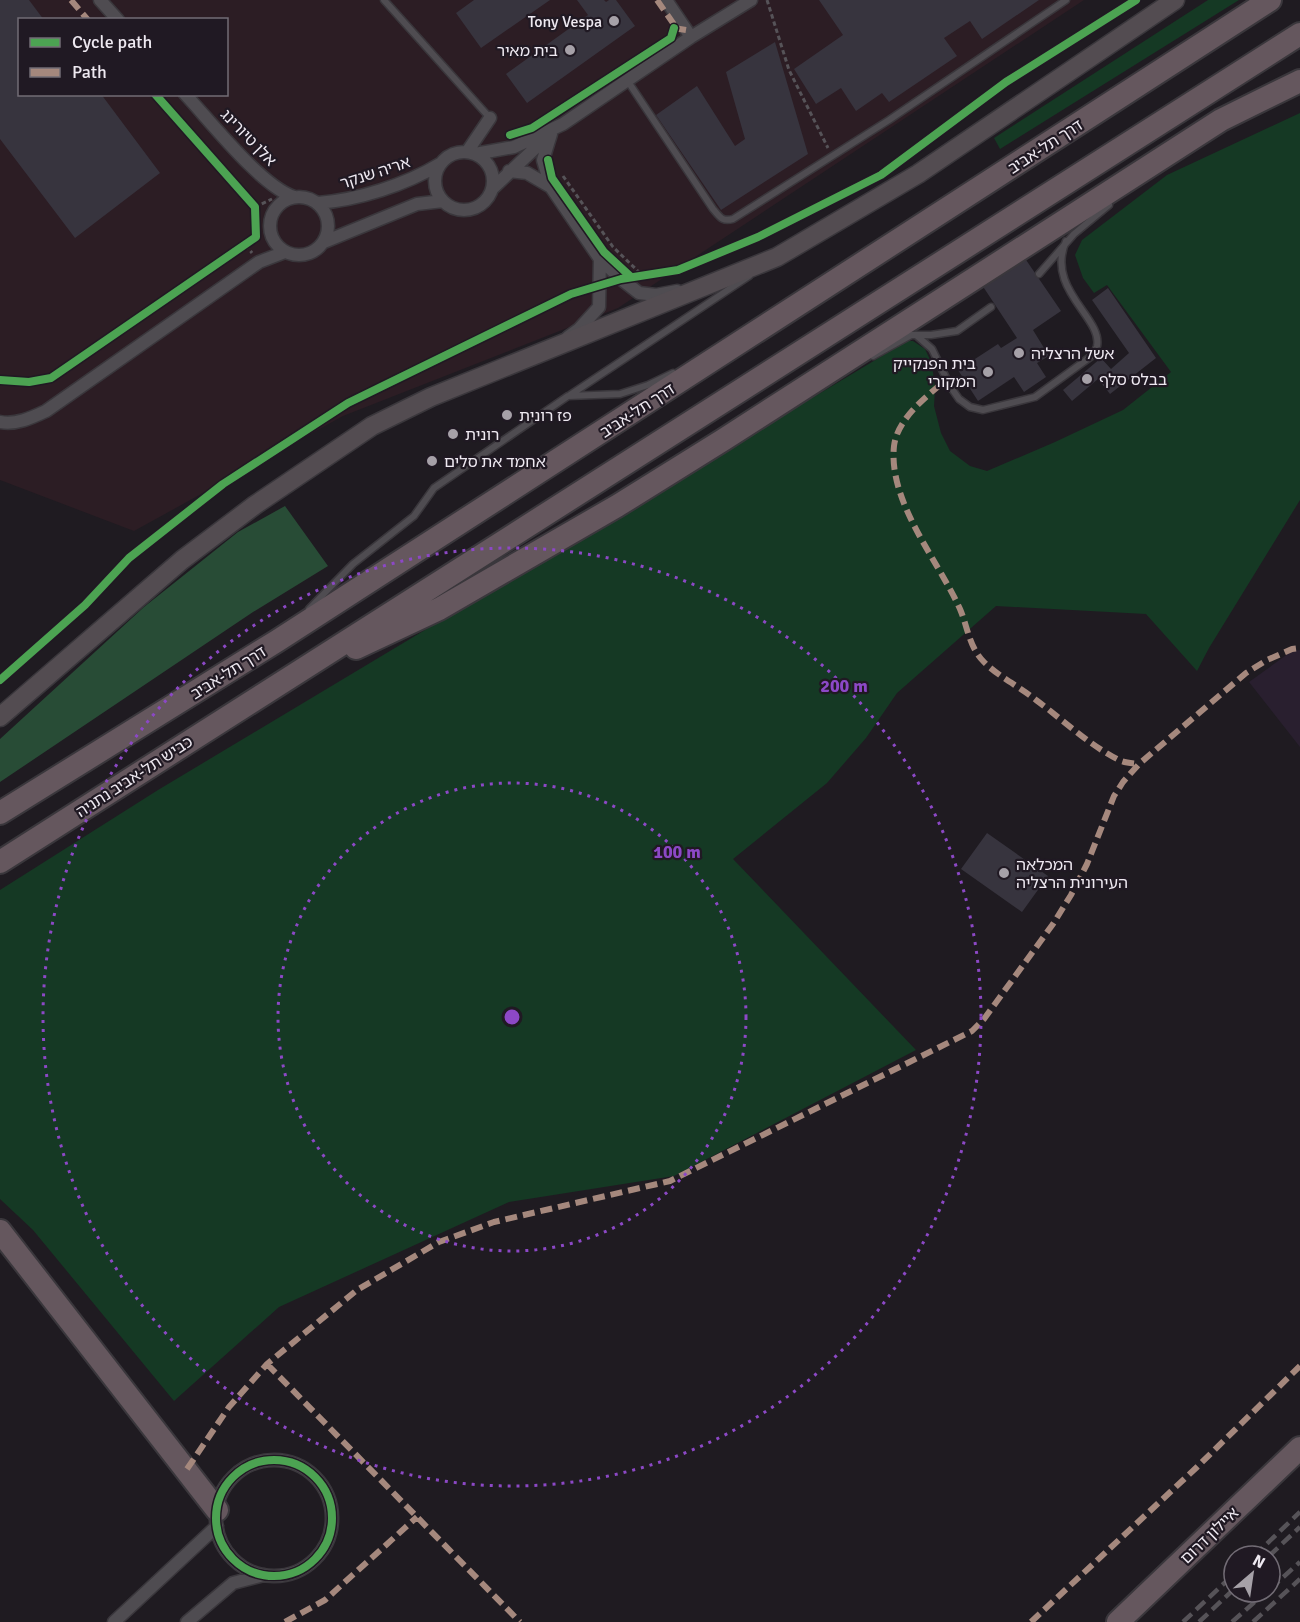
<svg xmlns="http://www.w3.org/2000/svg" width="1300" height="1622" font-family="Signika,'Noto Sans Hebrew',sans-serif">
<rect width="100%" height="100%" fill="#1f1b21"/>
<path fill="#2c1d24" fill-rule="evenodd" d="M0,0H1084L618,308L343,416L134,531L0,480ZM20,20H226V94H20Z"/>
<path fill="#291f2f" d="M1300,650V747L1249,682L1292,651Z"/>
<path fill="#153924" d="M1208,0H1239L1000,149L994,138Z
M1300,113V500L1209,648L1197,671L1146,614L996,606L897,693L866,738L827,783L733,859L916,1050L674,1176L509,1202L279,1307L174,1401L33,1230L0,1199V890L158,790L907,341H913L925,349L932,364L935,389L934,406L941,433L950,451L970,466L987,471L1055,442L1123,410L1171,372L1107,285L1094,293L1083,278L1075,255L1082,240L1167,175Z"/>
<path fill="#284c36" d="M285,506L328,566L253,612L0,782V739L144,607L238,532Z"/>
<path fill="#37343e" d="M0,0H29L44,20H20V94H101L160,173L75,238L0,139Z
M474,0H550L481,48L456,13Z
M577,0H604L606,2L609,0H616L635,26L527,103L506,74L588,15Z
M819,0H1039L982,39L970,21L944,38L957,56L889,102L882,93L856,111L841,88L816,104L794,69L843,35Z
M775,42L808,154L721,210L656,115L697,86L735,146L745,139L726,72Z
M1022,254L1061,311L1033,330L1049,356L1037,363L1046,377L1024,392L1014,377L978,401L958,370L998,344L1001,348L1017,338L980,282Z
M1108,288L1156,358L1110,394L1098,379L1072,401L1063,390L1101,358L1111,369L1129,353L1092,300Z
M987,833L1048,876L1022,912L961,869Z"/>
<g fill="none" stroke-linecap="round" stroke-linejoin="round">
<g stroke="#3a373c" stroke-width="9">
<path id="service" d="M384,0L490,118
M627,80L713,209C720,217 722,222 733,219L889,120L1066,0
M1039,274L1074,234L1109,205
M916,335L932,349L950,386L959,399L970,407L983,410L1035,397L1093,355C1094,352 1096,350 1097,346C1103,318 1045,289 1066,241
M873,356L911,335H931L957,331L991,307
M570,395L749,276
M309,609L353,564L414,516L434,488L568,396L620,394L648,385L673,373"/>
</g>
<g stroke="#3a373c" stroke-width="15">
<path id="minor" d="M100,0L118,20
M666,0L691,37
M185,94C211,122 261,186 294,197
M551,134L543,160L551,187L600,259L621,279L639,293L656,295L677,291
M435 181a29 29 0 1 1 58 0a29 29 0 1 1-58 0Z
M467,152L490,118
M475,154L514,147L563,124L691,37L751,0
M509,171L527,173L551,187
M492,189L548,136
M270 226a29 29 0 1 1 58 0a29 29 0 1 1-58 0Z
M318,203C358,200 405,185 440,164
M324,242L417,204L443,201
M568,337L579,329L599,307L600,259
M0,422C16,425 31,418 46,411L259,262L285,252
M216 1518a58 58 0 1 1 116 0a58 58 0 1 1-116 0Z
M114,1622L217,1526
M187,1622L233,1583L264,1575"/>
</g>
<g stroke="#3a373c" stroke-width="21">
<path id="secondary" d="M0,717L182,560L255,505L372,426L431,397L777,257L918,174L1175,0"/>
</g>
<g stroke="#3a373c" stroke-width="26">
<path id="motorway" d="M356,648L439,609L617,506L723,440L1221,120L1300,81
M0,813L277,641L1270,0
M0,862L1300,34
M0,1231L217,1510
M1118,1622L1300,1448"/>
</g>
<path stroke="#565358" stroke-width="3" stroke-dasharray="4.5 3" stroke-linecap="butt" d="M767,0L789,70L828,148
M563,176L613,247L642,275
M255,207L272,199
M246,245L252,253"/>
<use href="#service" stroke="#4f4c51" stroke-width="6"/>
<use href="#minor" stroke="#4f4c51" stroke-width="12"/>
<use href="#secondary" stroke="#534c51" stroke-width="18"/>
<use href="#motorway" stroke="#65575e" stroke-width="22"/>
<path stroke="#565358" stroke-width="4.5" stroke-dasharray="12 6" stroke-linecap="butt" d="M1254,1556L1300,1512
M1269,1556L1300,1527
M1270,1589L1300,1562
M1183,1622L1234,1574
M1199,1622L1234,1589
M1232,1622L1266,1592
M1253,1622L1300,1579"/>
<path stroke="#a5887d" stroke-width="6" stroke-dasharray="12 6" stroke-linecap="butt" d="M71,0L88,20
M657,0L673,23L674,28L686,30
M940,385C922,400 897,421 894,446C888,502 938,560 960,609C968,628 969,647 984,662C999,677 1020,687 1036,700C1062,719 1088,744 1117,759C1124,763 1131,763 1139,764
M267,1364L520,1622
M187,1469L229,1407L267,1364L357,1290L439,1242L494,1222L670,1181L972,1031L984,1019L1053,924L1071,895L1087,864L1114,796L1123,782L1139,764L1246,673L1267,660L1292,649L1300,648
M285,1622L325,1600L417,1517
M1031,1622L1196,1468L1300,1366"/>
<g stroke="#201923" stroke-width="11">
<path id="cycleway" d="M510,135L532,128L671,38L674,28
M548,160L552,178L604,252L631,277
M0,380L29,382L51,378L256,237L255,207L155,94
M0,680L85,605L129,558L223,484L348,403L571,294L621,279L678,270L758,237L881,175L1006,82L1136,0
M216 1518a58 58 0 1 1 116 0a58 58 0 1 1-116 0Z"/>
</g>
<use href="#cycleway" stroke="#4ca352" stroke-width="8"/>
</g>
<g fill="none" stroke="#8c48c6" stroke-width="3" stroke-dasharray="3 6">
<circle cx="512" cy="1017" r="234"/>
<circle cx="512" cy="1017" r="469"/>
</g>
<g fill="#a6a1a8" stroke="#201923" stroke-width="2">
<circle cx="614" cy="21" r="6"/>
<circle cx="570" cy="50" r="6"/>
<circle cx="1019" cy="353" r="6"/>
<circle cx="988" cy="372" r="6"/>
<circle cx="1087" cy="379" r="6"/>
<circle cx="507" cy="415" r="6"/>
<circle cx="453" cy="434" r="6"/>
<circle cx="432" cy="461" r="6"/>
<circle cx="1004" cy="873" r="6"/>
</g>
<g text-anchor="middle" stroke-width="4.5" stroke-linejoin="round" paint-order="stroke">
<g font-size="16" fill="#eee9f1" stroke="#201923" text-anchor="start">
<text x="602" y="27" text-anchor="end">Tony Vespa</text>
<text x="558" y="56" text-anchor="end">בית מאיר</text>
<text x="1031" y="359">אשל הרצליה</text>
<text x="976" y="369" text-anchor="end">בית הפנקייק<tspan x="976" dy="18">המקורי</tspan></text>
<text x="1099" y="385">בבלס סלף</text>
<text x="519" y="421">פז רונית</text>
<text x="465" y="440">רונית</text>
<text x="444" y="467">אחמד את סלים</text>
<text x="1016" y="870">המכלאה<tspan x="1016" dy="18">העירונית הרצליה</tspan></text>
</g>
<g font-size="16" fill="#eee9f1" stroke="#201923">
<text transform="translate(249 137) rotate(46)" y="6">אלן טיורינג</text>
<text transform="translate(1045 146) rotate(-33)" y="6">דרך תל-אביב</text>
<text transform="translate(375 172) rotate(-18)" y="6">אריה שנקר</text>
<text transform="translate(637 410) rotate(-33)" y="6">דרך תל-אביב</text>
<text transform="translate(228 672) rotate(-32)" y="6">דרך תל-אביב</text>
<text transform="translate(134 776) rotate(-33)" y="6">כביש תל-אביב נתניה</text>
<text transform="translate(1209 1535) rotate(-44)" y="6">איילון דרום</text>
</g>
</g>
<circle cx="512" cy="1017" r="9" fill="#8c48c6" stroke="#201923" stroke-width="3"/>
<g font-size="18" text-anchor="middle" font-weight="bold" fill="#8c48c6" stroke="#201923" stroke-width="4.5" stroke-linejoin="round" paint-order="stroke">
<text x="844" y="692">200 m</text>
<text x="677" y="858">100 m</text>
</g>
<rect x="18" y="18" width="210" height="78" fill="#201923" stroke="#726c75" stroke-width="1.5"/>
<rect x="30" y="38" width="30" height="9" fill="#4ca352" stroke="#726c75" stroke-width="1.5"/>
<text x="72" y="48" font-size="18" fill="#eee9f1">Cycle path</text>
<rect x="30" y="68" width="30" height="9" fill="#a5887d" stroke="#726c75" stroke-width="1.5"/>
<text x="72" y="78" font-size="18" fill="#eee9f1">Path</text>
<g transform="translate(1252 1574) rotate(29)"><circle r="28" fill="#201923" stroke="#726c75" stroke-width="1.5"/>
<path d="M0-4.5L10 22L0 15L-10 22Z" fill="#a6a1a8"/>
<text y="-9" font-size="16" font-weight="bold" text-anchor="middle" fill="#eee9f1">N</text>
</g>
</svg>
